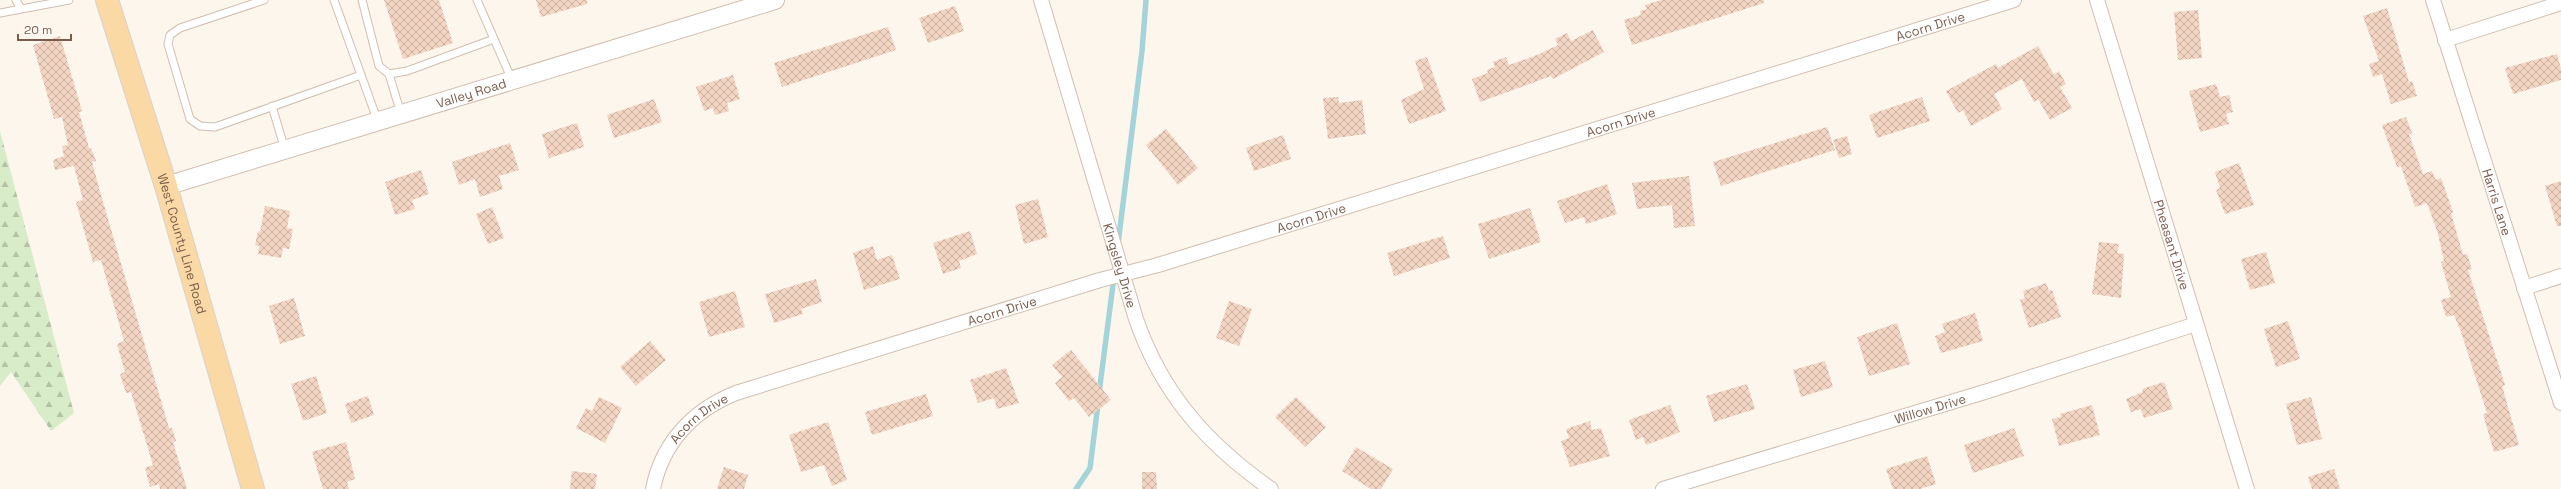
<svg xmlns="http://www.w3.org/2000/svg" width="2561" height="489" font-family="'Space Grotesk',sans-serif">
<defs>
<pattern id="forest-firs" width="22" height="20" patternUnits="userSpaceOnUse"><rect width="22" height="20" fill="#d8ecc9"/><path d="M5 1l3.5 6h-7zM16 11l3.5 6h-7z" fill="#b4c2a5"/></pattern>
<pattern id="building-cross-hatch" width="8" height="8" patternUnits="userSpaceOnUse"><rect width="8" height="8" fill="#f3d5c3"/><path d="M0 0l8 8M0 8l8-8" fill="none" stroke="#cab0a1"/></pattern>
</defs>
<rect width="100%" height="100%" fill="#fdf6ec"/>
<path fill="url(#forest-firs)" d="M0,131L74,413L51,431L11,372L0,386Z"/>
<g fill="none" stroke-linecap="round" stroke-linejoin="round">
<path stroke="#a5d3da" stroke-width="5.5" d="M1118,244L1142,51L1146,0
M1099,393L1114,277
M1076,489L1090,468L1098,404"/>
</g>
<path fill="url(#building-cross-hatch)" d="M384,0H439L453,43L403,59Z
M536,0H587V4L541,17Z
M1661,0H1764V3L1632,45L1624,20L1641,15L1640,11L1647,9L1645,5Z
M955,6L964,31L928,43L919,18Z
M2387,8L2409,82L2412,81L2417,96L2391,104L2382,74L2373,77L2369,64L2379,61L2363,16Z
M2198,10L2202,58L2178,60L2174,12Z
M888,27L896,50L782,87L774,63Z
M1593,30L1604,52L1553,79L1551,76L1480,102L1472,79L1488,73L1487,70L1495,67L1493,62L1506,57L1509,65L1537,55L1558,45L1555,39L1567,33L1571,41Z
M60,36L82,111L79,112L89,148H91L96,161L92,162L101,195L169,428H172L176,441L173,442L187,489H160L159,484L150,487L145,468L153,465L131,392L126,393L120,374L125,372L117,344L124,341L101,260L93,262L76,202L83,200L74,166L55,170L53,160L64,156L62,146L68,145L62,117L54,119L33,45Z
M2038,46L2054,75L2059,71L2066,84L2060,87L2072,108L2050,120L2038,99L2034,102L2022,79L1994,94L2002,109L1971,126L1963,110L1958,113L1946,91L1996,64L1998,68Z
M2557,54L2561,69V80L2513,94L2505,68Z
M1427,57L1446,111L1409,124L1401,100L1424,89L1415,61Z
M733,75L740,99L727,103L729,111L715,115L713,108L704,111L696,87Z
M2216,84L2220,97L2229,95L2233,112L2226,114L2229,124L2200,132L2189,91Z
M1338,97L1339,103L1362,100L1366,134L1328,139L1323,98Z
M1922,97L1930,121L1877,138L1869,115Z
M654,99L662,122L614,138L607,115Z
M2406,117L2412,133L2409,134L2423,174L2432,171L2436,180L2441,178L2453,212L2451,213L2463,255L2467,254L2472,269L2468,270L2505,385L2502,386L2519,445L2494,452L2483,414L2487,413L2461,332L2454,315L2446,317L2441,300L2451,297L2441,262L2444,261L2438,234L2427,203L2415,207L2401,166L2397,167L2382,125Z
M577,123L584,147L549,158L542,134Z
M1827,127L1835,150L1721,186L1713,162Z
M1166,129L1198,168L1178,185L1146,145Z
M1283,135L1291,159L1254,171L1246,148Z
M1847,136L1852,154L1839,158L1833,140Z
M510,143L519,170L499,176L503,189L480,197L475,179L459,185L452,162Z
M2239,163L2254,205L2225,214L2216,190L2220,188L2215,172Z
M421,170L429,194L412,200L415,209L395,215L385,182Z
M1689,176L1695,226L1674,228L1672,205L1637,209L1632,183Z
M2561,181V226H2557L2545,186Z
M1607,184L1617,214L1586,224L1584,217L1565,223L1557,201Z
M1038,199L1048,237L1024,244L1015,205Z
M265,206L290,211L287,228L293,229L289,249L283,248L281,258L258,254L259,246L255,245L258,231L260,232Z
M492,207L504,238L488,244L476,214Z
M1530,208L1541,242L1489,259L1478,224Z
M970,231L977,254L959,261L961,268L943,274L933,243Z
M1443,236L1450,258L1394,276L1387,253Z
M2099,242L2119,244L2117,253L2124,254L2121,298L2092,294Z
M873,246L877,260L892,255L900,279L864,290L853,253Z
M2266,252L2275,283L2250,290L2241,259Z
M816,279L822,302L801,309L803,314L774,323L765,294Z
M2046,283L2049,291L2052,290L2061,317L2029,328L2020,300L2025,298L2023,291Z
M735,291L745,327L709,337L699,302Z
M294,298L305,336L280,344L269,306Z
M1229,301L1252,309L1239,346L1216,338Z
M1975,313L1983,341L1941,353L1935,336L1945,332L1942,324Z
M2288,321L2300,359L2276,367L2264,329Z
M1897,323L1910,364L1869,376L1857,337Z
M650,341L666,360L636,386L620,367Z
M1071,350L1111,400L1089,417L1074,398L1069,401L1055,383L1062,377L1052,365Z
M1825,361L1833,387L1801,397L1793,370Z
M1006,368L1019,403L997,409L994,398L978,403L970,380Z
M316,376L327,413L303,421L291,384Z
M2164,382L2173,409L2144,418L2141,409L2131,412L2126,399L2143,392L2142,389Z
M1747,384L1755,409L1714,422L1706,396Z
M926,394L933,416L872,435L865,412Z
M368,396L374,415L351,423L345,404Z
M599,397L622,408L605,443L576,428L586,408L592,411Z
M1296,397L1326,427L1305,447L1275,417Z
M2311,397L2322,439L2297,445L2286,404Z
M1670,405L1680,432L1646,445L1643,437L1636,440L1629,420Z
M2092,405L2100,435L2059,446L2052,419L2061,417L2060,414Z
M1590,421L1592,430L1601,428L1610,456L1570,467L1561,441L1569,438L1566,429Z
M828,422L847,480L832,486L824,465L801,472L789,435Z
M2014,428L2024,456L1973,473L1964,445Z
M346,442L355,479L347,482L349,489H323L312,452Z
M1356,447L1393,469L1381,489H1371L1342,471Z
M1927,456L1936,484L1920,489H1893L1886,469Z
M724,467L748,475L744,489H717Z
M2334,469L2340,489H2312L2308,477Z
M572,471L597,474L595,489H570Z
M1142,472H1156L1157,489H1142Z"/>
<g fill="none" stroke-linecap="round" stroke-linejoin="round">
<g stroke="#d1beb0" stroke-width="9">
<path id="service" d="M16,0L21,9
M264,0L180,28L170,35L168,44L190,119L200,126L215,127L361,75
M334,0L378,122
M362,0L379,66L389,74L407,71L494,39
M477,0L512,80
M0,13L69,0
M389,74L401,114
M272,106L285,150"/>
</g>
<g stroke="#d1beb0" stroke-width="16">
<g id="minor">
<path id="s1" d="M1041,0L1136,319C1162,394 1207,444 1271,489"/>
<path id="s2" d="M2097,0L2247,489"/>
<path id="s3" d="M2433,0L2561,403"/>
<path d="M2445,40L2561,3"/>
<path d="M2524,288L2561,276"/>
<path id="s4" d="M653,489C662,443 693,410 736,393L1100,280L1158,265L2014,0"/>
<path id="s5" d="M1663,489L1988,391L2196,324"/>
</g>
</g>
<g stroke="#d1beb0" stroke-width="20">
<g id="tertiary">
<path id="s6" d="M166,186L775,0"/>
</g>
</g>
<g stroke="#dad1cd" stroke-width="24">
<g id="primary">
<path id="s7" d="M107,0L166,186L253,489"/>
</g>
</g>
<use href="#service" stroke="#fff" stroke-width="7"/>
<use href="#minor" stroke="#fff" stroke-width="14"/>
<use href="#tertiary" stroke="#fff" stroke-width="18"/>
<use href="#primary" stroke="#fbd9a5" stroke-width="22"/>
</g>
<g text-anchor="middle" stroke-width="3" stroke-linejoin="round" paint-order="stroke">
<g font-size="13" fill="#7a5c4d" stroke="#fffaf3">
<text dy="5" stroke="none"><textPath href="#s4" startOffset="1382">Acorn Drive</textPath></text>
<text dy="5" stroke="none"><textPath href="#s6" startOffset="319">Valley Road</textPath></text>
<text dy="5" stroke="none"><textPath href="#s4" startOffset="1058">Acorn Drive</textPath></text>
<text dy="5" stroke="none"><textPath href="#s3" startOffset="212">Harris Lane</textPath></text>
<text dy="5" stroke="none"><textPath href="#s4" startOffset="734">Acorn Drive</textPath></text>
<text dy="5" stroke="none"><textPath href="#s7" startOffset="255">West County Line Road</textPath></text>
<text dy="5" stroke="none"><textPath href="#s2" startOffset="256">Pheasant Drive</textPath></text>
<text dy="5" stroke="none"><textPath href="#s1" startOffset="277">Kingsley Drive</textPath></text>
<text dy="5" stroke="none"><textPath href="#s4" startOffset="411">Acorn Drive</textPath></text>
<text dy="5" stroke="none"><textPath href="#s5" startOffset="279">Willow Drive</textPath></text>
<text dy="5" stroke="none"><textPath href="#s4" startOffset="87">Acorn Drive</textPath></text>
</g>
</g>
<path d="M18 34v6h53v-6" fill="none" stroke="#7a5c4d" stroke-width="2"/>
<text x="24" y="34" font-size="12" fill="#7a5c4d" stroke="#fffaf3" stroke-width="3" paint-order="stroke">20 m</text>
</svg>
